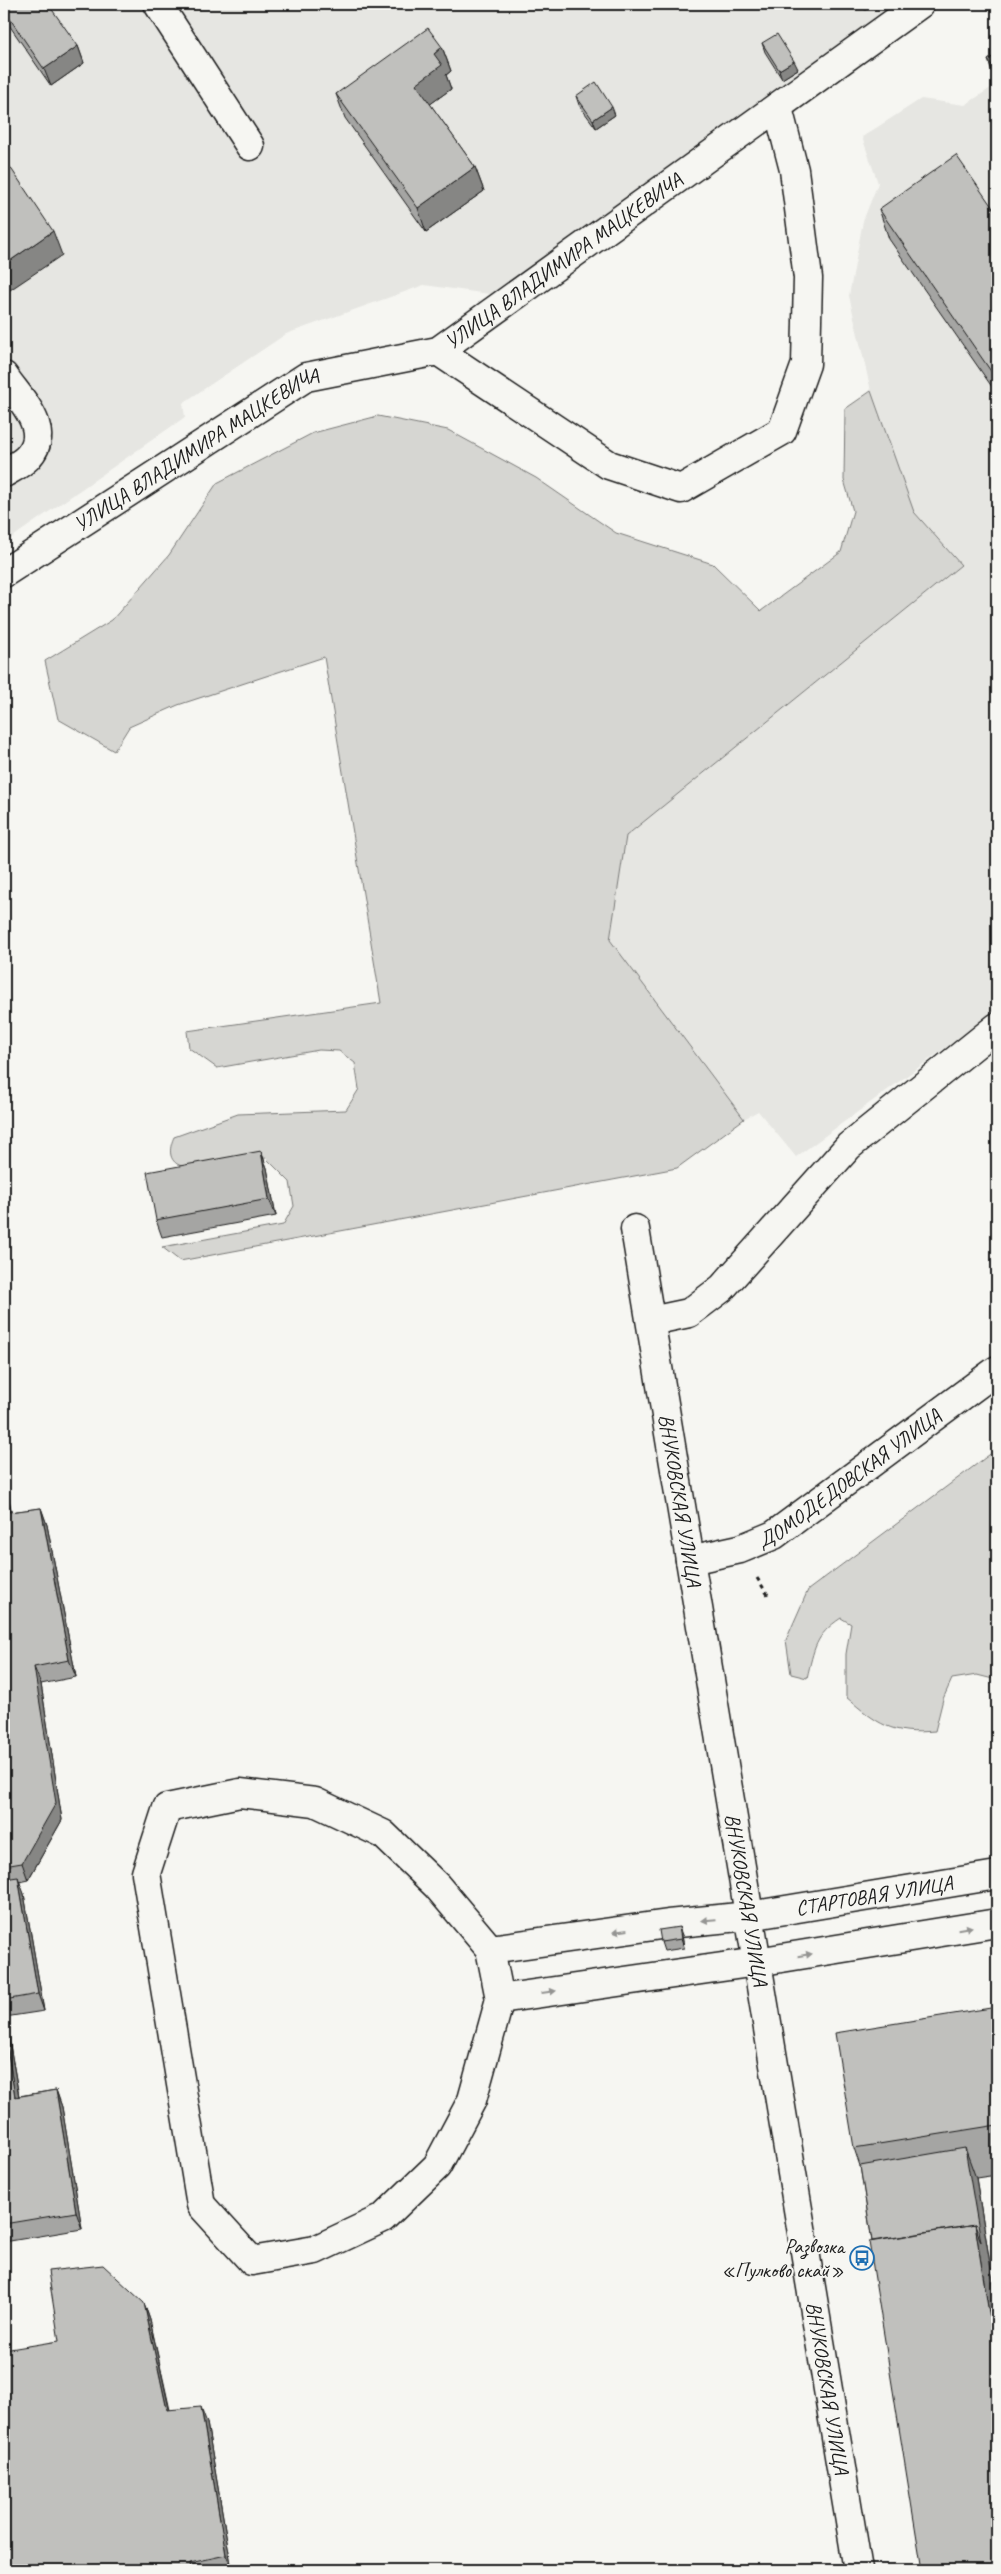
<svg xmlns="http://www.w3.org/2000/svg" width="1001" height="2574" font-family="Caveat,sans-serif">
<rect width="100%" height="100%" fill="#f6f6f2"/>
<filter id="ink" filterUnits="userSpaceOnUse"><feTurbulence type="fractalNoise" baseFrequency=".02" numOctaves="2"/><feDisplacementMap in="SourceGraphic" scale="10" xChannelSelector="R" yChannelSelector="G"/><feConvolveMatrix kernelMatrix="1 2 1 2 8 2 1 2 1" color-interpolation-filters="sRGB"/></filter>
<g filter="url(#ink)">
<path fill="#e6e6e2" d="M4,4H907L496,295L424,285L286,334L183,403L185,417L4,543Z
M997,84V1010L796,1157L758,1111L744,1119L610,940L626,836L961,565L914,512L871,391L849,296L863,221L878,183L862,137L921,99L965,105Z"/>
<path fill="#d6d6d2" stroke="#797977" d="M871,391L914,512L961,565L626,836L610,940L744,1119L677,1168L180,1261L162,1247L283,1225L294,1206L290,1182L266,1158C248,1160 192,1171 179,1165C167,1159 170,1146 174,1137L238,1114L346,1110L359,1089L355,1063L339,1051L319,1050L217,1068L189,1048L187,1031L381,1003L324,657L178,705L129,727L114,751L58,719L45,661L112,620L169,555L217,483L313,433L378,416L448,430L536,478L616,533L713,564L761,611L841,552L853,511L844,480L845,409Z
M997,1449V1680L977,1675L952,1679L943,1699L935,1731C891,1735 878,1724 846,1697V1654L851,1624L841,1618C815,1635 814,1649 807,1678L791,1674L786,1640L808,1590Z"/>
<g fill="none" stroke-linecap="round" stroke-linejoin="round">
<g stroke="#1c1c1c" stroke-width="31">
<g id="minor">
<path d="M158,4L250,146"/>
<path d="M438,351L609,465L681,489L782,431L806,364L808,278L794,170L778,108"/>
<path d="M4,376C20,400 54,430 27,458C21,464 11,469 4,473"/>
<path id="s1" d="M4,573L306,377L438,351L920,4"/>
<path id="s2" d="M635,1229L858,2570"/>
<path d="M651,1321L689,1313L722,1288L849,1146L997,1027"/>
<path id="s3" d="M690,1560L740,1549L774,1535L997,1370"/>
<path d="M240,1793L315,1802L383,1834L437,1886L490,1949L500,1999L472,2100L437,2166L383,2218L315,2250L252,2261L201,2205L146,1873L167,1808Z"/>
<path id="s4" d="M490,1949L668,1924L749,1916L997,1875"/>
<path d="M500,1999L757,1962L997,1923"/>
</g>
</g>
<path stroke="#1c1c1c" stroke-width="3" stroke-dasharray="4 4" stroke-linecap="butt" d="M757,1578L770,1598"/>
<use href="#minor" stroke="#f6f6f2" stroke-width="28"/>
</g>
<path fill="#a5a5a3" stroke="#1c1c1c" d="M4,7L78,46L84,63L51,86L9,25L4,11Z
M762,43L798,69L782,79L765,52Z
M442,47L451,71L446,75L451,89L430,104L475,167L484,191L426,232L345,118L336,94Z
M997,54V85L988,60Z
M576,96L615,115L596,128L579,105Z
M879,209L997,214V394L889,239Z
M261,1151L267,1168L276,1216L162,1237L156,1220Z
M4,1474L11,1512L41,1508L47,1525L76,1677L41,1684L62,1820L28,1880L19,1882L24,1894L44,2011L5,2017L19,2096L56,2090L62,2107L82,2229L4,2242Z
M682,1935L684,1948L664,1951L661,1942Z
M997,2007V2175L976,2178L997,2306V2570L872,2241L860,2166L854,2148Z
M144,2303L150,2320L170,2410L207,2423L232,2570H4L59,2341Z"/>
<path fill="#868684" stroke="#1c1c1c" d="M862,4H875L865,10Z
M78,46L84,63L51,86L44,69Z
M442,47L451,71L446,75L451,89L425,108L416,84L434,54Z
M794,61L798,69L782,79L779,70Z
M612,107L615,115L596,128L593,120Z
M475,167L484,191L426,232L418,208Z
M53,231L62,255L4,294V265Z
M261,1151L267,1168L276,1216L269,1199Z
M4,1474L15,1529L9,1512L4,1488Z
M41,1508L47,1525L76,1677L69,1660Z
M34,1667L41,1684L62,1820L28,1880L22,1863Z
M18,1877L24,1894L44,2011L38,1994Z
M679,1927L682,1935L684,1948L681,1939Z
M4,2013L5,2017L22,2114L15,2097L4,2028Z
M56,2090L62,2107L82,2229L76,2212Z
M965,2148L976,2178L997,2306V2364L975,2225Z
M144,2303L150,2320L173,2427L167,2410Z
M201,2407L207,2423L232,2570L226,2555Z"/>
<path fill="#c0c0bd" stroke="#1c1c1c" d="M9,4H48L78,46L44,69L4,10V7Z
M428,28L442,47L434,54L442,65L416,84L475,167L418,208L336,94Z
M777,34L794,61L779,70L762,43Z
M997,54V72L988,60Z
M596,82L612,107L593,120L576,96Z
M956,155L997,214V380L879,209Z
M4,158L53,231L4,265Z
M261,1151L269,1199L156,1220L147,1172Z
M4,1488L9,1512L41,1508L69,1660L34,1667L56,1803L22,1863L4,1866Z
M18,1877L38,1994L4,2000V1879Z
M679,1927L681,1939L661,1942L659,1930Z
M997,2007V2125L854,2148L835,2033Z
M4,2028L15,2097L56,2090L76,2212L4,2224Z
M965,2148L981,2242L975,2225L872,2241L860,2166Z
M975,2225L997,2364V2570H922L869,2242Z
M103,2265L144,2303L167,2410L201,2407L226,2555L190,2563L191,2570H4V2350L59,2341L48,2271Z"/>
<defs><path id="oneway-solid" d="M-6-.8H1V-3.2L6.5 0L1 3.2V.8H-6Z" transform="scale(1.25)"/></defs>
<g fill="#949492">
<use href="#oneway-solid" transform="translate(709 1920) rotate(175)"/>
<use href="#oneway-solid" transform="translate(965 1928) rotate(-9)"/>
<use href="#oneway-solid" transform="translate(620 1931) rotate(172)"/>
<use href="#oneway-solid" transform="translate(805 1955) rotate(-9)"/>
<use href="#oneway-solid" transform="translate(549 1992) rotate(-8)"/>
</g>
</g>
<defs>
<g id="bus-ring" transform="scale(1.25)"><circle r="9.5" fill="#f6f6f2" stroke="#1f6fb2" stroke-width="1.5"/><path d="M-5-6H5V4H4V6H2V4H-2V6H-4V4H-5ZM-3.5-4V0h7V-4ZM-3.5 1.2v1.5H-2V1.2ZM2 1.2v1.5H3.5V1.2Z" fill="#1f6fb2"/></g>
</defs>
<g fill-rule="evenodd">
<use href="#bus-ring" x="862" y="2258"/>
</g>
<g text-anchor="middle" stroke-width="4" stroke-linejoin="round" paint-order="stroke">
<g font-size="21" fill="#1c1c1c" stroke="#f6f6f2">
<text dy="7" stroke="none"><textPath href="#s1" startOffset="649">УЛИЦА ВЛАДИМИРА МАЦКЕВИЧА</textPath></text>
<text dy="7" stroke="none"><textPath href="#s1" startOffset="229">УЛИЦА ВЛАДИМИРА МАЦКЕВИЧА</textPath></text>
<text dy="7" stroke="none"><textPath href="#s3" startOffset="182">ДОМОДЕДОВСКАЯ УЛИЦА</textPath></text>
<text dy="7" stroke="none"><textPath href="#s2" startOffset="275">ВНУКОВСКАЯ УЛИЦА</textPath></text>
<text dy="7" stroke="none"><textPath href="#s4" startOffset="388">СТАРТОВАЯ УЛИЦА</textPath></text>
<text dy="7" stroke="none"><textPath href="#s2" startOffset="680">ВНУКОВСКАЯ УЛИЦА</textPath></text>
<text dy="7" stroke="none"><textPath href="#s2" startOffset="1175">ВНУКОВСКАЯ УЛИЦА</textPath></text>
</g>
<g font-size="21" fill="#1c1c1c" stroke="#f6f6f2" text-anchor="end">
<text x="844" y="2253">Развозка<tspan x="844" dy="24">«Пулково скай»</tspan></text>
</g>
</g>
<rect width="1001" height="2574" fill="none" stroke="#f6f6f2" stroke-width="20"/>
<rect x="10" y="10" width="981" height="2554" fill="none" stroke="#1c1c1c" stroke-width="2" filter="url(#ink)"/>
</svg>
